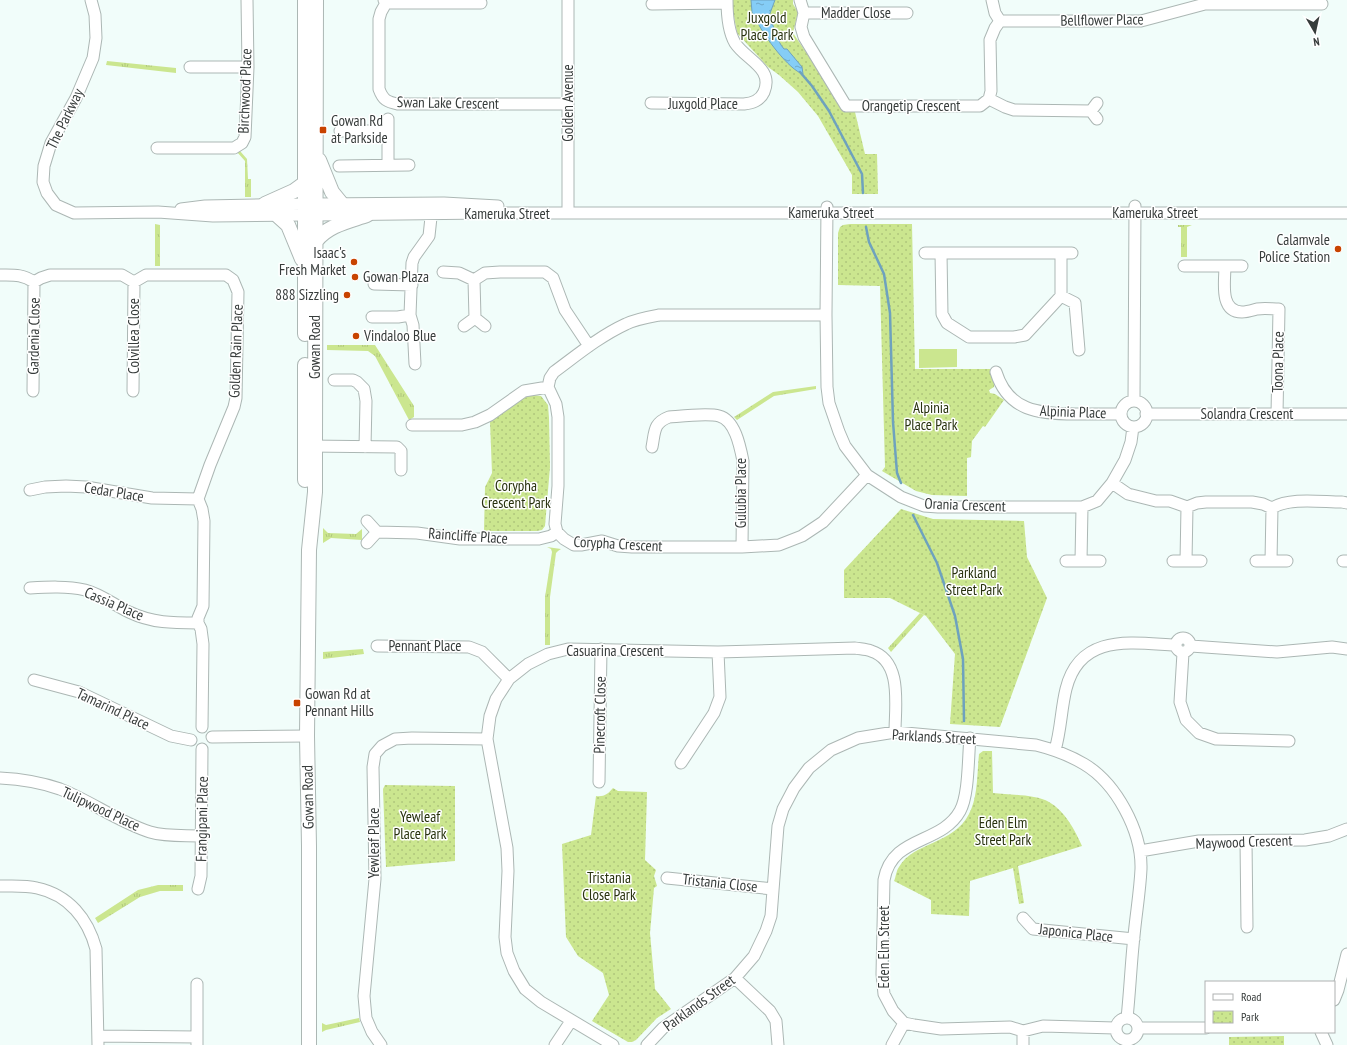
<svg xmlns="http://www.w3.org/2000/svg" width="1347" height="1045" font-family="'PT Sans Narrow',sans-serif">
<defs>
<pattern id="grass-tufts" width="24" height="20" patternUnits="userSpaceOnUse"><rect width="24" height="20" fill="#cbe68f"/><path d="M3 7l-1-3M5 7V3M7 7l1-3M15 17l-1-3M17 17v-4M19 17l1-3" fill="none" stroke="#afc67c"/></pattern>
<pattern id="park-dots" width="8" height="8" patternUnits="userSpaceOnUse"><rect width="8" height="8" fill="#cbe68f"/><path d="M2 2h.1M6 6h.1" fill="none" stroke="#afc67c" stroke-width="1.8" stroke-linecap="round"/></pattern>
<pattern id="water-ripples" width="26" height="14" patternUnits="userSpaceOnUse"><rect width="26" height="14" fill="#85cdf6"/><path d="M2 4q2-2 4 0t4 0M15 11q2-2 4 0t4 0" fill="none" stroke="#6ea8c8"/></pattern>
</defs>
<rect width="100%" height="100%" fill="#f1fdfa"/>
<path fill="url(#grass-tufts)" d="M107,61L176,68V73L106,65Z
M240,151L247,159L248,179H251V197H245V161L237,152Z
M155,224L160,225V266H155Z
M1178,225H1192L1187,227V257H1181V227H1178Z
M327,345H375L414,406V417L409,420L375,356L368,351L327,350Z
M816,386V389L774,396L737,420L734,417L773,392Z
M323,528L328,533L356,534L362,529V540L331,538L323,543Z
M547,547L561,549L558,551L556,553L550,597V645H545V597L552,552L551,549Z
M920,613L924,615L891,652L888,648Z
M363,649L364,654L323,659V652Z
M158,885H183V891H160L140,897L98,923L95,918L138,890Z
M359,1018L360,1022L326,1030L322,1032V1023L326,1025Z"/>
<path fill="url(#park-dots)" d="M731,0H793V4L798,12L793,33L846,111L855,112L865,154H877L878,194H852V175L818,116L798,92L779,75L768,67L737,33Z
M850,224H912L915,369H990L994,382V387L989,390L990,393L995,394L1004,400L985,427L983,426L972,441L971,457L967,458V496L932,495L916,491L882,471L885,467L880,286L838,285V233L840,227L843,225Z
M533,395L541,396L548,405L549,418L550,467L545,526L542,530L537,531H484L485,487L492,473L490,422L524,398Z
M901,509L933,519L1024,521L1027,557L1047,598L1000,727L950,724L955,654L926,616L890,598H844V570Z
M983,751H992L993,793C1009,795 1035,794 1049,802C1065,811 1075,830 1082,846L1018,866L1024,903L1019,904L1013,868L970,881L969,916L931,914V900L894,881C896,877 896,871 899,867C913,842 953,845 969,814C978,797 977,774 979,754Z
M385,785L455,786V861L386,867L383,789Z
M613,788L618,791L647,792L645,860L656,870L654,876L657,886L654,888L650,933L655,989L671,1009L657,1018L636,1040L632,1042H628L592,1021L609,995L603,973L578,956L566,937L562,844L591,835L596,796C604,797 608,794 613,788Z
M1284,1036V1045H1229V1037Z"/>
<path fill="#cbe68f" d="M919,349H957V367L919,368Z
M1001,819L1011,828L1002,837L992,828Z"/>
<path fill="url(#water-ripples)" stroke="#6ea2be" d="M751,0H775L769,16L756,19L752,12Z
M771,20C775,30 777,41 784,49H787L802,67L803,74C789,70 764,36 758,23Z"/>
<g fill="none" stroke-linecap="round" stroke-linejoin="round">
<path stroke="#6ea2be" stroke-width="2.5" d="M800,72L812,86L829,111L862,174L863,193
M866,227L869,242L884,274L890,313L893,422L897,473L901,483
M913,515L937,563L955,616L963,659L964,721"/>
<g stroke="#acb7b4" stroke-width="13">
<path id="minor" d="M91,0L95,15L96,38L93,58L76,98L51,143L44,166L43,182L47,193L56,205L74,213L158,212L213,216L305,215
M384,0L386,3L381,12L379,19V89C383,100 387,102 398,104H568
M800,0L804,13L801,27L804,37L846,106H980L989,99L991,91L990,40L995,28L1000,21L995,13L992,0
M386,3H481
M652,4L727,3
M804,13H907
M1000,21H1141L1205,4H1322
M190,67H248
M989,99L1005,107L1014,110L1091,111
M651,103L744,104C752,103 760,101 764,92C774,68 746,60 735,43C728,31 727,14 727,0
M388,119V165
M1097,119L1091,111L1097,103
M340,131H388
M157,148H234L242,143L245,137L248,67L247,0
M339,166L409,165
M316,204L444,203L498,206
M568,207V0
M827,207L826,315L827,387L829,403L839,432L845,446L867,475L901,497L924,506L938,507H1082L1097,501L1112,483L1125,460L1131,442L1133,427
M181,209L205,206L305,204
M316,215L486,213H1347
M925,253H1072
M941,253L942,314L947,323L969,337H1014L1025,335L1061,296V253
M1184,266H1242
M1225,266C1225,281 1219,312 1242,312C1247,312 1253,310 1257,309C1265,308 1272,309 1279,309L1277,414
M443,272L459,273L474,280L485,273L500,272H545L553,278L565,310L589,346
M0,275C14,275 22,274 34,282L41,278L50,275H122L134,282L146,275H226L233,280L238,292L236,398L234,407L210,465L198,499L202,509L204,521L203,606L198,618V623L201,629L203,644L202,727
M474,280L475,318L485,326
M374,284L412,285
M1061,296L1075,303L1079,350
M826,315H659C648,317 636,319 626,324C600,336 577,355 554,372L550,378L548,387L556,404L558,417V486L555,524L557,532L564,539L574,545H581L602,541L618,546L632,547H742L779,545L802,536L823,522L867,475
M372,317H398L410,315
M464,326L475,318
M415,364L413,325L410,315L412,263L414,257L429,236L432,208
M996,372C1008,411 1039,414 1075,414C1090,414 1105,414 1121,414
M334,380H353L357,382L364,389L366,401L365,447
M33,391L34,282
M133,391L134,282
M1134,401L1135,206
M1121 414a13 13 0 1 1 26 0a13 13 0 1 1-26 0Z
M1146,414H1347
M412,425H462L475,422L490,415L524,391L548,387
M308,446L397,447L401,451V470
M652,447C655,432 653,423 669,417C682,416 708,413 719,416C735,420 740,446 743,461L742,547
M1112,483L1128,494L1156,501H1170L1187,507L1197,503L1206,502H1252L1263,504L1272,508C1290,497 1321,502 1342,502L1347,503
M30,490L45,487L66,486L86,487L152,498L198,499
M367,521L377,532
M367,543L377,532L417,533L460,539H539L551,536L557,532
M1066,561H1100
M1081,561L1082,507
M1173,561H1201
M1186,561L1187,507
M1256,561H1287
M1271,561L1272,508
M1343,561H1347
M30,588C48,587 67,586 85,590C101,594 114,605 129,612C152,623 173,623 198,623
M1176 645a7 7 0 1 1 14 0a7 7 0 1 1-14 0Z
M377,646L469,647L482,652L509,679
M1191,646L1277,652L1332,647L1347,649
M1183,653L1180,702L1186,720L1199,733L1216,739L1289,741
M34,680L79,692L171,736L191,740
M212,737L307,736
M970,738C968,757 969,795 960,811C941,845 892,835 884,880L882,974L884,994L893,1011L904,1023L914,1025L941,1029L1010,1027L1023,1031L1043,1026L1115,1028
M1055,750C1061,730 1061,709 1066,689C1080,633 1131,643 1175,645
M681,763L714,713L720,697L718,652
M0,778C20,779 40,782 60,789C91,801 118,822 150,832C167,837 185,835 202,836
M599,782L601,649
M1246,841L1247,927
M1140,851L1199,841L1305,840L1329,836L1347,829
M667,878L773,889
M0,886C12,886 25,885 37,888C69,895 88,919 96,949L98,1045
M198,889L201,876L202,749
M1023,918L1033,929L1134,939
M735,978L770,1011L776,1021L778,1045
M1334,1000L1338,990L1347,954
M1116 1029a11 11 0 1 1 22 0a11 11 0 1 1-22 0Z
M1138,1028H1206
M1023,1031V1045
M1321,1032L1327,1045
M98,1036L197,1037
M197,1045V984
M381,1045L372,1032L366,1018L364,996L375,879L373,767L375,754L382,746L395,739L412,738L487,739
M555,1045L571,1021
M613,1045L541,1002L525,989L514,971L507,953L505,937L508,871L507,848L487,739L490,716L496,699L509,679L528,664L548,654L568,649L718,652L855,648C860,649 866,649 871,651C903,661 895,706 895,732
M647,1045L663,1028L735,978L754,956L766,931L771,916L778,826L783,809L794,788L809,768L831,750L858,738L895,732L1036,745C1052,749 1069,755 1084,764C1116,783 1142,831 1141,869C1140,891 1136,914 1134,936C1131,963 1130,990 1127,1018
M892,1045L904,1023"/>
</g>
<g stroke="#acb7b4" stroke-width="16">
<path id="major" d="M305,0V334
M319,160L332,192L341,203
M265,204L294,191L305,183
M278,216L288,225L302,259
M316,241C328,225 350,221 367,215
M305,365V480
M309,1045V846L307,736L309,550L315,492V446L316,0"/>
</g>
<use href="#minor" stroke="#fff" stroke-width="11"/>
<use href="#major" stroke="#fff" stroke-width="14"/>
</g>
<g fill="#c84300" stroke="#fff" stroke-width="1.5">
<rect x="319" y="126" width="8" height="8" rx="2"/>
<circle cx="1338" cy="249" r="4"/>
<circle cx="354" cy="262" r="4"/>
<circle cx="355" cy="277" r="4"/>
<circle cx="347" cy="295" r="4"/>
<circle cx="356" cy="336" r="4"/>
<rect x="293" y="699" width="8" height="8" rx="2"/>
</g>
<g text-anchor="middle" stroke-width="3" stroke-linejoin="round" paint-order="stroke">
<g font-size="15" fill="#373c3b" stroke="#fff">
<text x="856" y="18">Madder Close</text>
<text transform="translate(1102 20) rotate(-1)" y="5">Bellflower Place</text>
<text transform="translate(245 91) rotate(-88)" y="5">Birchwood Place</text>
<text transform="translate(448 103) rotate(1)" y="5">Swan Lake Crescent</text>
<text transform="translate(568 103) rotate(-90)" y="5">Golden Avenue</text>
<text x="703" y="109">Juxgold Place</text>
<text x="911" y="111">Orangetip Crescent</text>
<text transform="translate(65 119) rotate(-64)" y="5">The Parkway</text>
<text x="831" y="218">Kameruka Street</text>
<text x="1155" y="218">Kameruka Street</text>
<text x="507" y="219">Kameruka Street</text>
<text transform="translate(34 336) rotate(-89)" y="5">Gardenia Close</text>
<text transform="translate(134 336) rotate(-90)" y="5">Colvillea Close</text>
<text transform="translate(315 347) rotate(-90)" y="5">Gowan Road</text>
<text transform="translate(236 351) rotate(-88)" y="5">Golden Rain Place</text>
<text transform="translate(1278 362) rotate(-89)" y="5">Toona Place</text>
<text transform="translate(1073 412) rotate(2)" y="5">Alpinia Place</text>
<text x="1247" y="419">Solandra Crescent</text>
<text transform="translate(114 492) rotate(9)" y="5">Cedar Place</text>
<text transform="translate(741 493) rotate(-90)" y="5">Gulubia Place</text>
<text transform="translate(965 505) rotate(2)" y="5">Orania Crescent</text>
<text transform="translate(468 536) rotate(4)" y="5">Raincliffe Place</text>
<text transform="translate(618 544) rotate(3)" y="5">Corypha Crescent</text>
<text transform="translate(114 604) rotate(23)" y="5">Cassia Place</text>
<text x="425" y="651">Pennant Place</text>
<text x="615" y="656">Casuarina Crescent</text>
<text transform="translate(113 709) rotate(25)" y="5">Tamarind Place</text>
<text transform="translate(600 715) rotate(-89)" y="5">Pinecroft Close</text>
<text transform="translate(934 737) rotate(3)" y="5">Parklands Street</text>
<text transform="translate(308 797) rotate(-91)" y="5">Gowan Road</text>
<text transform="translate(101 809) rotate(25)" y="5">Tulipwood Place</text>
<text transform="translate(202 819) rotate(-89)" y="5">Frangipani Place</text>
<text transform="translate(1244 842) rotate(-2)" y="5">Maywood Crescent</text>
<text transform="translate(374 843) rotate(-90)" y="5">Yewleaf Place</text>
<text transform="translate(720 883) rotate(6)" y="5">Tristania Close</text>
<text transform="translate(1076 933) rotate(6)" y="5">Japonica Place</text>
<text transform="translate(884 947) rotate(-90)" y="5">Eden Elm Street</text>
<text transform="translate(699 1003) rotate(-36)" y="5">Parklands Street</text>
</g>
<g font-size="15" fill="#28320e" stroke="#fff">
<text x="767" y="23">Juxgold<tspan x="767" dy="17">Place Park</tspan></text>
<text x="931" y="413">Alpinia<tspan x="931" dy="17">Place Park</tspan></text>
<text x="516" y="491">Corypha<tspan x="516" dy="17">Crescent Park</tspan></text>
<text x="974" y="578">Parkland<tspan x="974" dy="17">Street Park</tspan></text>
<text x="420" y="822">Yewleaf<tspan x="420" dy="17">Place Park</tspan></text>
<text x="1003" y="828">Eden Elm<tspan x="1003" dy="17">Street Park</tspan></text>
<text x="609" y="883">Tristania<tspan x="609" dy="17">Close Park</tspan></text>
</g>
<g font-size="15" fill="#373c3b" stroke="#fff" text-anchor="start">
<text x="331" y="126">Gowan Rd<tspan x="331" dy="17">at Parkside</tspan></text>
<text x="1330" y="245" text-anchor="end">Calamvale<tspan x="1330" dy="17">Police Station</tspan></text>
<text x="346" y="258" text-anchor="end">Isaac's<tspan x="346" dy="17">Fresh Market</tspan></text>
<text x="363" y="282">Gowan Plaza</text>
<text x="339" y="300" text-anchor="end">888 Sizzling</text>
<text x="364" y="341">Vindaloo Blue</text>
<text x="305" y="699">Gowan Rd at<tspan x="305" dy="17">Pennant Hills</tspan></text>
</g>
</g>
<rect x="1205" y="981" width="130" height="52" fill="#ffffff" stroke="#afb1b1"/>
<rect x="1213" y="994" width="20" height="6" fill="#ffffff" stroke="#afb1b1"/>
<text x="1241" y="1001" font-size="12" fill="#373c3b">Road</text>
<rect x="1213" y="1011" width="20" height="12" fill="url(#park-dots)" stroke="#afb1b1"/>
<text x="1241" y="1021" font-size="12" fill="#373c3b">Park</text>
<g transform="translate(1315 32) rotate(171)" stroke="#ffffff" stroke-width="3" paint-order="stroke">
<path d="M0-3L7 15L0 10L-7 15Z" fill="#373c3b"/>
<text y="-6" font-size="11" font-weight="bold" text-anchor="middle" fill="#373c3b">N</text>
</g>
</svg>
